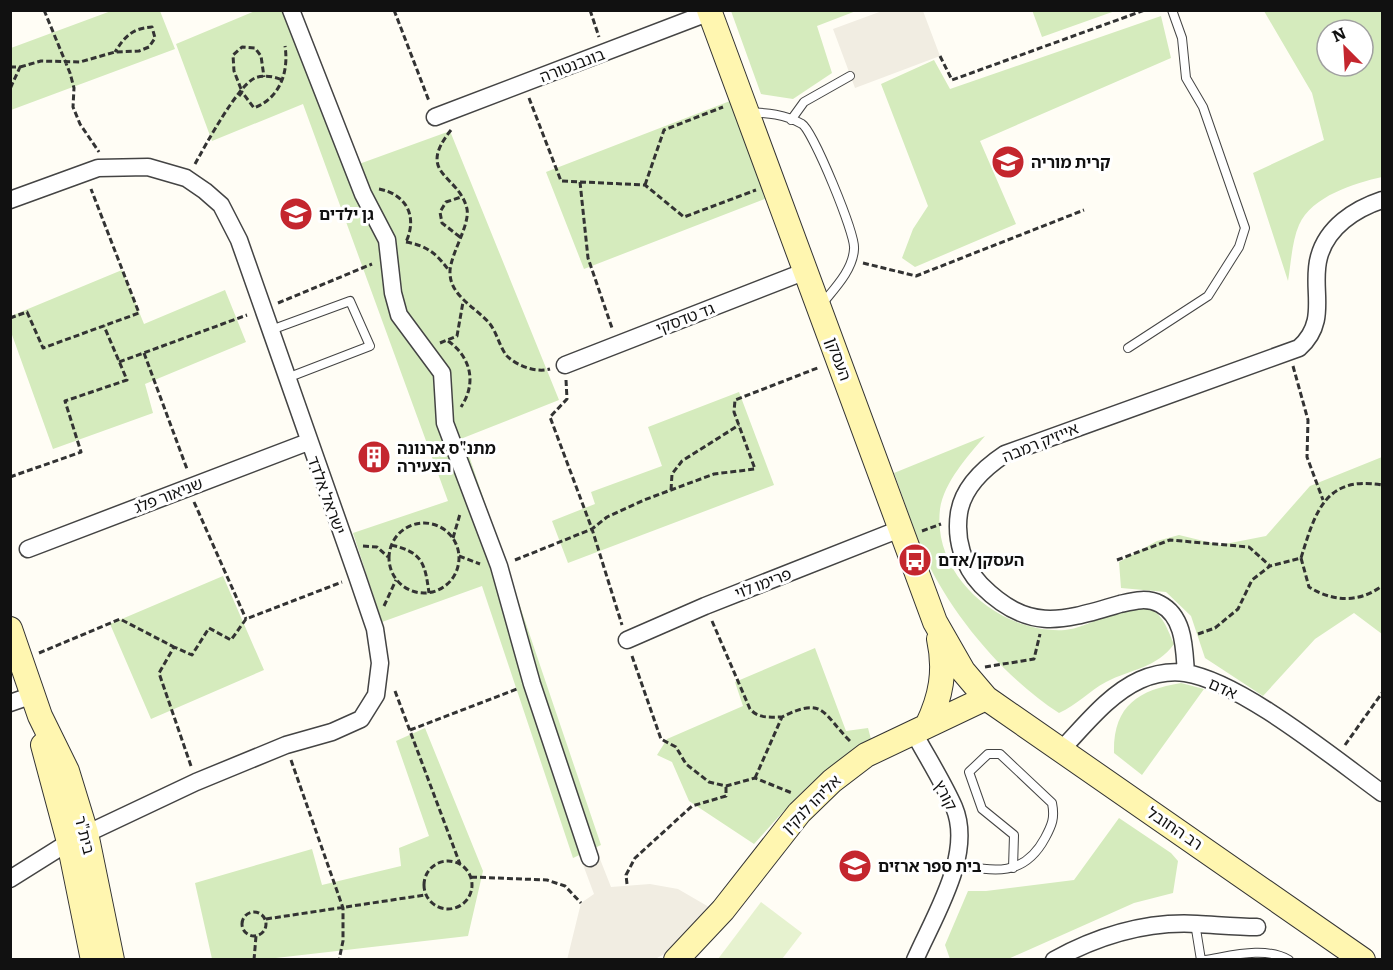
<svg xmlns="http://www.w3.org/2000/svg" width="1393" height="970" font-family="Literata,'Noto Sans Hebrew',serif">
<rect width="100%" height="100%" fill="#fffdf5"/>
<path fill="#d5ebbd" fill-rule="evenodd" d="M1032,10H1115V11L1042,37Z
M111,11H160L175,49L11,110V48Z
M255,11H301L359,164L450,131L559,400L463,438L601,845L573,858L482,586L382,622L353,533L448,501L303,104L212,141L176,44Z
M731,11V10L856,11L817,26L832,73L793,99L761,94Z
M1264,11H1382V177C1355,183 1312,196 1299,225C1292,241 1291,263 1288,281L1253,173L1324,140L1312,93ZM1327,30H1363V66H1327Z
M1161,16L1171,58L980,141L1016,224L915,267L902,258L913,229L928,206L881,84L934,60L950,89Z
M730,101L767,198L584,269L546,172Z
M122,270L144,324L225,290L246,342L145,384L153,413L53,449L11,332V316Z
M739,392L774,485L568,563L552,521L595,504L591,492L662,466L648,427Z
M985,436C968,456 944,482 940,509C932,577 1001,634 1065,630C1091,628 1124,601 1148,608C1163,613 1168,631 1174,644C1157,668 1131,669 1106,682C1089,691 1077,705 1059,713C1006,679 953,617 926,559C914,532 905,502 894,473Z
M1382,457V634L1354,613L1315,639L1263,696L1205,658L1191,616L1166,592L1121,588L1119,562L1157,541L1179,535L1220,545L1266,536L1310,486Z
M223,576L264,670L151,719L110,624Z
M815,648L846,731L868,728L872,743C822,763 790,805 754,844L689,801L672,762L657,755L667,739L743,706L735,682Z
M1181,683L1204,689L1142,775L1114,753C1113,706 1138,690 1181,683Z
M425,728L483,871L468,936L267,959H212L195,883L312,849L322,885L401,866L399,848L429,836L396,741Z
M1119,818L1171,853L1178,861L1173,893L1134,903L1008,959H950L945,945L968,891H986L1074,880Z"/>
<path fill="#e6f2cf" d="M761,902L802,933L782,959H718Z"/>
<path fill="#f1ede2" d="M882,11H923L940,56L855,88L833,29Z
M598,854L611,887L650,884L678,889L709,907L674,949L655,959L567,960L581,903L594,894L582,862Z"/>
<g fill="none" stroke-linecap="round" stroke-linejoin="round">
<g stroke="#444" stroke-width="10">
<path id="lane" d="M748,112C767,113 785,114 802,124C813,131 856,235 854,249C853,270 834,289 822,304
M791,120L804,102L850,76
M271,330L350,301L370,346L287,378
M1128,348L1208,296L1239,247L1245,228L1203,107L1186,78L1182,38L1172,10
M957,864C994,872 1024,877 1045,838C1052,825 1055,818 1052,803L1000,754H988L969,772L982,809L1014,835L1013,868
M1195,923L1201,960
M1205,960C1231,956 1265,946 1289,960"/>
</g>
<g stroke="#444" stroke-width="19">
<path id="street" d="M291,10L363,194L387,240L393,293L399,315L442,373L445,423L499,566L532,684L590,858
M435,117L710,12
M10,200L98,168L148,167L186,178L205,191L221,205L239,240L357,576L375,629L380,663L376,695L361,719L332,732L286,745L196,782L69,842L10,879
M565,365L806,271
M28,549L308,442
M627,640L705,606L900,529
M1186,673C1184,649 1185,617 1160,604C1147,597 1133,601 1120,604C1062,621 1029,633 981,585C963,566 955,539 959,513C963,487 984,468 1005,454L1299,348C1330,321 1310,288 1319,257C1327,227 1355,209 1382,200
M10,703L33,695
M914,733C927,757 943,782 954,807C974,854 934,916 915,960
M1062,749C1085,725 1109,694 1140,680C1154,674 1170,671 1185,673C1240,681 1335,759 1382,793
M1054,960C1098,936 1146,921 1197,924C1217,925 1237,927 1257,927"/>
</g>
<g stroke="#333" stroke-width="26">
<path id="secondary" d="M709,10L935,622L963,671L986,698L1363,960
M10,629L40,716L67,771L86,833L112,960
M927,726C941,697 946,671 939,639
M43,745L69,842L93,960
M676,960L723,910L799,813L832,781L866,755L986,698"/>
</g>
<path stroke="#333" stroke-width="3" stroke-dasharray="6 3" stroke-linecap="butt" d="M44,10L70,73L74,88L73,107L80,124L99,152
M394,10L429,101
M590,10L599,37
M940,56L952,80L1145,10
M10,67H20L10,89
M20,67L41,61L80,62L115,52L139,51L149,47L155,38L152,27C133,28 125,36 115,52
M241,89L234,71L233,55L242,47L255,48L261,56L264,77
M239,96L242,92L254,108C280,98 289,72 285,46
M529,98L561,181L645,185L684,217L756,190
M451,130C415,175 459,174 467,209C470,225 451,253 450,271C449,296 476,307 490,324C497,333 500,348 507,356C517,366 536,373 550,369
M195,164C205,146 238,85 255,78C263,75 274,76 282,80
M580,182L588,258L612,328
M645,185L664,130L723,107
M379,189C406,194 418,216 406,242
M460,237L442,223L440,212L446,202L461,197
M406,242C428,246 437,254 450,272
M863,263L916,276L1084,210
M278,303L372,264
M10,318L27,312L43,348L139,313L91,189
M448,341C471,357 477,383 461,407
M440,343L457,336L463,302
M144,353L187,469
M119,362L247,315
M1293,366L1308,420L1307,457L1323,500
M566,380L567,399L550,417L592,529L622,625
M10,477L81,452L65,401L127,380L104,326
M671,490L672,474L682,461L739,425
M194,502L246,619
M389 558a35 35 0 1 1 70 0a35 35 0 1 1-70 0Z
M922,531L941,524
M453,538L460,514
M391,545C423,552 425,564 429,593
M363,546L377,547L388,557
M459,556L480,564
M1301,558L1309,587C1333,602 1359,603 1382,586
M515,560L592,529L607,517L644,500L714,474L755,469L734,412L735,400L820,367
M1117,560L1170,540L1249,547L1269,565
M384,606L396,580
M712,621L750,709C759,719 770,717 782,717
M1198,634L1215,628L1238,609L1252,580L1270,566L1301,558C1315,513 1325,475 1382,485
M39,653L120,619L174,647
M632,656L661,739L676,747L686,764L709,782L726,786L755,778L792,793
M985,667L1034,659L1040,634
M395,691L460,864
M410,730L517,689
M1345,745L1382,693
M291,760L343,908V941L339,960
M191,766L159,673L174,647L192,655L209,628L231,640L246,619L342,582
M755,778L782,717C824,696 822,713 850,741
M424 885a24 24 0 1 1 48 0a24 24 0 1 1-48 0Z
M471,877L547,880L565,886L581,903
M627,884L626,875L635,858L692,806L726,796V786
M242 924a12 12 0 1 1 24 0a12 12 0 1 1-24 0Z
M266,919L425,895
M254,960L256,936"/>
<use href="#lane" stroke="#fff" stroke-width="8"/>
<use href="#street" stroke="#fff" stroke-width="16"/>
<use href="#secondary" stroke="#fff6b0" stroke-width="24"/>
</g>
<defs>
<g id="school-disc" transform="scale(1.725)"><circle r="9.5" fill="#c4262e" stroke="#fff"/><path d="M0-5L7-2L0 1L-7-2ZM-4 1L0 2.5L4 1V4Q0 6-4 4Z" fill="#fff"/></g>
<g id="building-disc" transform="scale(1.725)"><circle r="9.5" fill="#c4262e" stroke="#fff"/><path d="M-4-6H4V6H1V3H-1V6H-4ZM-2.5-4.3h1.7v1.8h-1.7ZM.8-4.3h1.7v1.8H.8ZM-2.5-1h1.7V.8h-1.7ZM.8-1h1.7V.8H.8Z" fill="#fff"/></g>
<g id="bus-disc" transform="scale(1.725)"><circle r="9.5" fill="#c4262e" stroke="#fff"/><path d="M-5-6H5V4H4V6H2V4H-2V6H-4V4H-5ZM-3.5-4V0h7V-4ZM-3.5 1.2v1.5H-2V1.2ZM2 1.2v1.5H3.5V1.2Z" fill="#fff"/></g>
</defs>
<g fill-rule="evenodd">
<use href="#school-disc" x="1008" y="162"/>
<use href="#school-disc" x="296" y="214"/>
<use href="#building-disc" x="374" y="457"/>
<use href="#bus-disc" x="915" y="560"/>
<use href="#school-disc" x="855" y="866"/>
</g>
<g text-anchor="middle" stroke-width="6" stroke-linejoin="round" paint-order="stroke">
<g font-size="16" fill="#111" stroke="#fff">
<text transform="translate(572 65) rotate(-21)" y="6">בונבנטורה</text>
<text transform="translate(685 318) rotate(-21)" y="6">גד טדסקי</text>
<text transform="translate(839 359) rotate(70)" y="6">העסקן</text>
<text transform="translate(1040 442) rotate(-22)" y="6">אייזיק רמבה</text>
<text transform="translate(168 495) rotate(-21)" y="6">שניאור פלג</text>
<text transform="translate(327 495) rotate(70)" y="6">ישראל אלדד</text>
<text transform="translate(763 583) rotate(-21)" y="6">פרימו לוי</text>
<text transform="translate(1223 688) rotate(24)" y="6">אדם</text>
<text transform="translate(946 795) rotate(63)" y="6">קורץ</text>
<text transform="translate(811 804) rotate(-45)" y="6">אליהו לנקין</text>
<text transform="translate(1175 828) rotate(34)" y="6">רב החובל</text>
<text transform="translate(85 835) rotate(76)" y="6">בית"ר</text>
</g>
<g font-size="16" font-weight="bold" fill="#111" stroke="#fff" text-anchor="start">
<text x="1031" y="168">קרית מוריה</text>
<text x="319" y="220">גן ילדים</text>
<text x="397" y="454">מתנ"ס ארנונה<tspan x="397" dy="18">הצעירה</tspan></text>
<text x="938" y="566">העסקן/אדם</text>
<text x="878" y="872">בית ספר ארזים</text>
</g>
</g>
<rect width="1393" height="970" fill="none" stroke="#111111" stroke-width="24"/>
<g transform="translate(1345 48) rotate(336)"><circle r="28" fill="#ffffff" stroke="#a0a0a0" stroke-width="1.5"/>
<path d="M0-4.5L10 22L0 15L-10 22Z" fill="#c4262e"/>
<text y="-9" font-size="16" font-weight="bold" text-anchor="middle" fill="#111111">N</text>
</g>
</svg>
